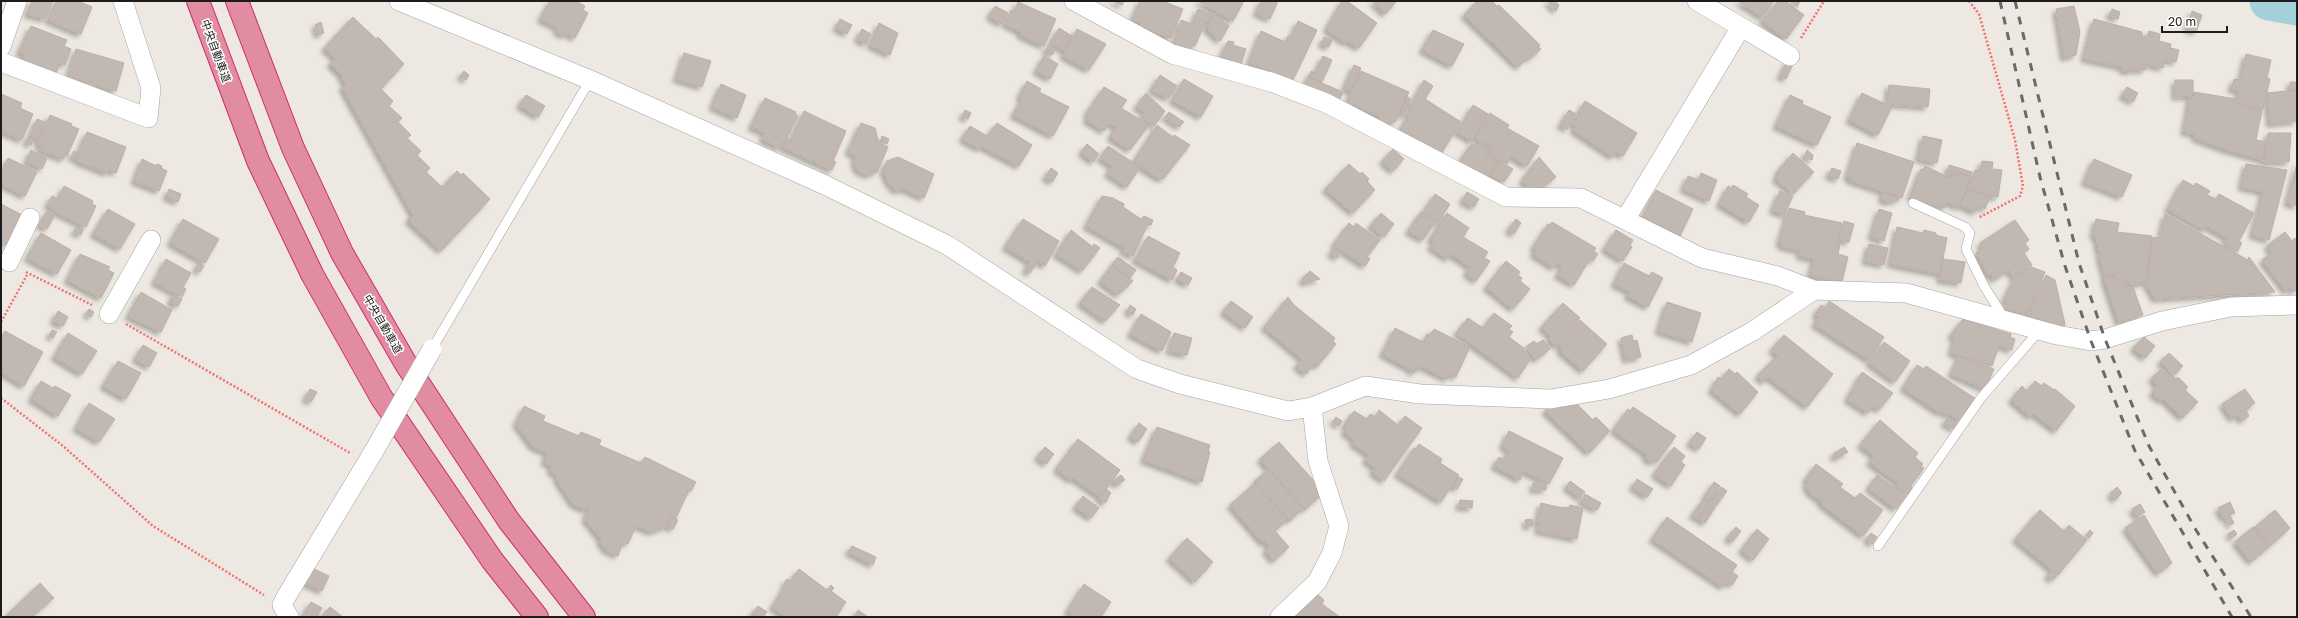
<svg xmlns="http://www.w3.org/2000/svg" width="2298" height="618" font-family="'Golos Text','Noto Sans JP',sans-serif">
<defs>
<filter id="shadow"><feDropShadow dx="-3.5" dy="3.5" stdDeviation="2" flood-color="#0004"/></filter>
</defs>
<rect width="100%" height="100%" fill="#ede9e2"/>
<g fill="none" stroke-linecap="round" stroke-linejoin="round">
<path stroke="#a4d1d9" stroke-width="39" d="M2269,1L2297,6"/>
</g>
<path fill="#c1b8b2" stroke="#beaea5" filter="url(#shadow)" d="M32,1H53L45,19L27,14Z
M56,1H78L92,7L81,34L48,20Z
M550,1H576L585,6L583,10L588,13L575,38L566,33L564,36L556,31L558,28L540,19Z
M1112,1H1124L1122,5Z
M1140,1H1162L1183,9L1171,38L1139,26L1140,23L1132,20Z
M1198,1H1244L1233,21Z
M1261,1H1278L1270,19L1256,13Z
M1342,1H1347L1377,23L1359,48L1347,41L1346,43L1328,31L1327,27Z
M1372,1H1397L1385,14Z
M1477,1H1492L1497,6L1499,5L1540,45L1538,47L1541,49L1530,59L1528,57L1518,67L1464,15Z
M1547,1H1554L1559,5L1556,11Z
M1738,1H1774L1762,17Z
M1778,1H1785L1804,15L1786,39L1762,21Z
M1789,1H1800L1797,7Z
M1018,2L1056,19L1044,46L1020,35L1021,32L1005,24L1011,10L1014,12Z
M995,6L1008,13L1001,24L989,16Z
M2074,6L2080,32L2076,55L2064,58L2056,9Z
M1198,9L1212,14L1209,23L1206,22L1202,30L1195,46L1192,45L1190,50L1174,44L1181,20L1192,24Z
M2112,9L2120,12L2118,19L2109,16Z
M2192,11L2202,15L2196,32L2187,29Z
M1214,14L1229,26L1220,41L1206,28Z
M353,17L376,39L378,37L404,64L381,89L393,101L389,106L402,118L398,122L411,135L407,138L421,151L417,155L430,168L426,172L442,187L457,171L461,175L463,173L490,199L441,251L408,220L413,215L342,87L346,83L341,78L343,77L330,64L335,58L324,48Z
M840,19L852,25L847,34L836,28Z
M2094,19L2142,32V36L2147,37L2149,31L2160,34L2159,41L2171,44L2170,48L2179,50L2176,62L2165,60L2163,68L2146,64L2145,70H2130V72L2122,70L2123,67L2085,59L2084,57Z
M1298,21L1317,30L1292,82L1249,62L1261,31L1285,42L1288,36L1291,37Z
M321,22L324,33L318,35L315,25Z
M879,23L898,33L890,55L870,45Z
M31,26L67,40L64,46L71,49L65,65L60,63L56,73L23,60L25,55L19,52Z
M1059,28L1072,36L1065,51L1050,43Z
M862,29L871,34L866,44L857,39Z
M1077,29L1106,44L1089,70L1063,56Z
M1433,30L1464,44L1452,66L1422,50Z
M1324,37L1332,40L1329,47L1321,44Z
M1228,41L1234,42L1233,45L1246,49L1241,64L1221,57Z
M1048,46L1055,50L1052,55L1045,52Z
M76,49L124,63L116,91L97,85L96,89L85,85L86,82L68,76Z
M684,53L711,61L702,87L676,79Z
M2246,54L2271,60L2267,78L2270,79L2263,109L2237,103L2239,91L2231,89L2234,79L2240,80Z
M1044,56L1058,64L1050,79L1036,71Z
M1323,56L1332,60L1322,82L1309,77L1311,71L1315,73Z
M1787,61L1793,64L1786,79L1780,76Z
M1354,65L1361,68L1351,91L1344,88Z
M464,71L469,75L466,80L460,76Z
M1361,71L1409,92L1396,121L1390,124L1378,119L1379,116L1347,102Z
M1160,75L1177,86L1168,98L1151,90Z
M1308,77L1343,92L1339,101L1305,85Z
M1184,79L1213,96L1201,117L1172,100Z
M1424,80L1433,86L1425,99L1461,122L1441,154L1400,129L1409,115L1407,114L1412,107L1410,106Z
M2175,80H2193V96L2175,97Z
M1027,81L1041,89L1039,92L1069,107L1053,136L1013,115L1022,99L1019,97Z
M2290,82H2297V89L2290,90Z
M721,84L746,95L737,118L712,107Z
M1889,85L1930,89L1928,107L1887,104Z
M1104,87L1127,100L1121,108L1149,125L1130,150L1110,137L1116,127L1109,123L1104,131L1086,120L1089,116L1086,114Z
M2127,87L2138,93L2133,102L2122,96Z
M2297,90V121L2270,124L2267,93Z
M2194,92L2236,99V105L2262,110L2256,140L2266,142L2263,160L2224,149L2195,138V134L2184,132L2190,97L2193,98Z
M1146,93L1165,111L1154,126L1141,117L1145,112L1136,107Z
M1862,93L1892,107L1878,135L1849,120Z
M1,94L22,103L20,108L33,114L22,140L1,131Z
M526,95L545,106L538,117L519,105Z
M1790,95L1803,101L1802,104L1831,117L1817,145L1776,126Z
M1407,97L1411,99L1404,116L1400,114Z
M765,98L796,112L795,114L798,116L784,143L782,142L779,148L762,139L765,133L751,127Z
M1585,101L1637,133L1623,156L1616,152L1613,157L1573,130L1576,126L1572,124Z
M1473,105L1488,114L1472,141L1457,132Z
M965,110L971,113L968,119L962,117Z
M1569,110L1576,114L1567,129L1560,125Z
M804,111L846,131L833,161L836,162L832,170L782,147L787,138L791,140Z
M1169,112L1184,122L1179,127L1165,117Z
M1490,113L1509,125L1507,128L1539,146L1527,166L1511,156L1507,164L1488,153L1491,148L1475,138Z
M50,115L72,124L71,126L79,129L67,156L65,155L63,159L40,150L41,146L37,144Z
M37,119L45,122L38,139L30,136Z
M861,123L875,128L879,143L888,147L877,172L867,175L857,170L854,161L856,156L848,152Z
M997,123L1032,145L1019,166L981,146L980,149L962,139L970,126L987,136Z
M1157,125L1173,137L1174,135L1190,145L1164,178L1160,179L1133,162Z
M87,132L126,147L116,173L109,170L107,173L77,161L78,158H76Z
M2268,133H2291L2289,162H2264Z
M29,136L34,138L31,145L26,142Z
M882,136L889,139L887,144L880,142Z
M1923,136L1942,140L1937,163L1918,159Z
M1479,142L1490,148L1486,154L1498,161L1485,181L1462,166L1464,164L1460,161L1472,143L1476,146Z
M1857,143L1914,162L1902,198L1849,180L1850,178L1847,177Z
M1087,144L1099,154L1093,162L1081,152Z
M1108,146L1140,167L1127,187L1107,173L1112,166L1100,158Z
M1393,149L1404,159L1393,171L1382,161Z
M31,150L47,158L42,169L26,162Z
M1807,150L1813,155L1812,160L1804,157Z
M74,151L78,153L75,159L71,157Z
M1793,153L1814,172L1793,194L1775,178L1779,174L1777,172Z
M898,157L934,174L924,198L904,189L896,191L888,182L883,170L887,161Z
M1539,157L1556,177L1542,188L1529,189L1522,180Z
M8,158L37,172L25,196L1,184V172Z
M142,159L156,166L157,164L162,166L161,168L167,171L159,191L134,181Z
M2094,159L2132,175L2122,197L2084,182Z
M1499,161L1513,169L1504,182L1490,175Z
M1982,161L1993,162L1992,169L2002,170L1998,197H1991L1979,191L1978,193L1967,188L1975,170L1980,171Z
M2297,163V206L2287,203Z
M1349,164L1360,174L1362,172L1369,179L1367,181L1375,190L1353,213L1325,189Z
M2246,164L2287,170L2269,240L2252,235L2263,192L2241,187Z
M1949,165L1972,172L1970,176L1959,173V175L1951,173L1950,177L1946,176Z
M1925,166L1950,178L1952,174L1959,176L1960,173L1971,178L1959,207L1947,202L1945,208L1938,205L1937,208L1910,197L1921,169L1923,170Z
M1051,168L1058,173L1052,182L1045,177Z
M1832,168L1841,171L1838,179L1828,176Z
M1701,173L1717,180L1709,201L1683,189L1688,176L1699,180Z
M2183,180L2194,186L2196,183L2210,191L2207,195L2216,199L2219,194L2254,213L2239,241L2242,243L2237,252L2224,244L2227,238L2206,226L2204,230L2167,209Z
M1733,185L1748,194L1746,197L1759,205L1749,222L1719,204L1728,186L1732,188Z
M64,186L93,201L92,204L96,206L86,227L52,210V208L47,205L52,196L58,199Z
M169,189L181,194L178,202L166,197Z
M1656,190L1693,209L1679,238L1642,218Z
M1967,190L1978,195L1979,192L1990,196L1985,209L1979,206L1976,212L1960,205Z
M1780,191L1793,196L1784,215L1772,210Z
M1467,192L1479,199L1474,207L1462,201Z
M1884,192L1898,197V200L1887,202L1881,199Z
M1435,194L1450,204L1438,223L1423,212Z
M1102,196L1113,198L1124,204L1123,207L1141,219L1144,216L1153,220L1151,225L1148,224L1133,256L1122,251L1125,248L1086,226Z
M1,204L22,215L8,243L5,245L1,244Z
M1789,208L1805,212L1804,215L1842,223L1837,243L1840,244L1838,254L1848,257L1842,282L1810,275L1814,259L1799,256L1801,251L1781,246L1782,243H1779Z
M108,209L135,224L120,249L93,234Z
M1879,209L1892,213L1884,241L1871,237Z
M47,211L55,215L47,229L39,225Z
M1421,212L1435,222L1423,240L1408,231Z
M1381,213L1394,224L1384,237L1370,226Z
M1447,213L1469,228L1463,237L1488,252L1484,258L1490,261L1476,281L1466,273L1470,267L1451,254L1448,259L1430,247L1434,242L1430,239Z
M2165,214L2248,260L2249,257L2275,292L2155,299L2147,285L2152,238L2160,237Z
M183,219L219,239L205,263L170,243Z
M1023,219L1059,241L1045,266L1038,261L1030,273L1025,270L1030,262L1005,247Z
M1516,219L1521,223L1514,234L1508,230Z
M2096,219L2119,223L2117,232L2152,236L2146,283L2138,282L2137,287L2129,285L2128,281L2115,278L2114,275L2105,277L2099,255L2101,252L2098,250L2097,240L2093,234Z
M2015,220L2029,240L2025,243L2029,249L2024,253L2032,265L2013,277L2009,270L1994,280L1991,274L1989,276L1976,253L1983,248L1980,243Z
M1844,221L1854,224L1849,242L1839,240Z
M1552,222L1596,248L1594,251L1598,254L1593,261L1590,259L1574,285L1557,275L1562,266L1557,263L1554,268L1533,254L1536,249L1533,247L1548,224L1550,225Z
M1349,223L1354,227L1356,223L1380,240L1367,257L1370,259L1365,266L1333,245Z
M76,227L83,230L81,235L74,232Z
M1897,227L1923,233L1924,230L1936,233V235L1947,238L1940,274L1890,264Z
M1071,230L1093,247L1094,244L1100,248L1082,271L1056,254Z
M1616,230L1633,240L1630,245L1632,247L1623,261L1604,249Z
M2285,232L2292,241L2295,238L2297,240V289L2294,292L2290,288L2286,291L2262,260L2272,253L2267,246Z
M41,233L71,250L57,274L27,258Z
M1148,236L1180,253L1173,267L1177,270L1172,280L1135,260Z
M1869,244L1888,248L1884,265L1865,261Z
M1334,248L1341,253L1337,258L1330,253Z
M80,254L110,267L108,270L114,273L101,298L67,280Z
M1118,257L1136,270L1130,278L1112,265Z
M166,259L191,273L183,287L186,289L182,297L154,282Z
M1943,259L1965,262L1961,283L1940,280Z
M1506,261L1520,272L1518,275L1522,278L1520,281L1530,289L1513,309L1486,287Z
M199,263L204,266L200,272L195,269Z
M1624,263L1649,276L1652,272L1663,278L1648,307L1627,296L1630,292L1614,284Z
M1112,265L1133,281L1118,295L1100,281Z
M2031,267L2045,272L2028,312L2025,311L2024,314L2005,308L2008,302L2004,300L2015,277Z
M1310,271L1320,279L1304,283L1302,279Z
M1181,272L1192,278L1188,285L1177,279Z
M2046,275L2055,280L2065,324L2063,328L2028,315Z
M2112,276L2114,280L2126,282L2128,289L2133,287L2143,315L2119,323L2104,278Z
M1092,287L1120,305L1105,321L1080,303Z
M141,292L172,310L161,332L128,316Z
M173,295L182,299L178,306L170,302Z
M1288,297L1294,305L1335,338L1333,341L1336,344L1317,367L1314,364L1306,374L1296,366L1302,359L1264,327Z
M1231,301L1253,317L1245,328L1223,312Z
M1829,301L1884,337L1869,360L1814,324L1819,317L1815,314L1821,305L1825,308Z
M1667,302L1701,313L1692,342L1658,331Z
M1563,303L1580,318L1555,346L1548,339L1551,336L1541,327Z
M1130,305L1136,309L1133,315L1127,311Z
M89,309L94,312L91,317L86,314Z
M58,311L68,317L63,326L53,321Z
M1494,313L1512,326L1509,329L1513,332L1509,337L1525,349L1523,352L1531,358L1518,378L1456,333L1468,318L1483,328Z
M1141,314L1171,332L1162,351L1130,334Z
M1963,319L2011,334L2010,337L2015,339L2012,350L1999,346L1992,366L1951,353L1955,337L1950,336Z
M1580,320L1607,344L1583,371L1560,351L1562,349L1558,345Z
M1395,328L1423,342L1427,334L1430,335L1434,329L1470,347L1456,377L1450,374L1447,379L1421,366L1419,370L1416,368L1414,373L1411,372L1412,370L1382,354Z
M52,330L57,332L53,338L49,336Z
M5,331L43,352L24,386L2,373L4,369L1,368V338Z
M68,333L97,351L82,374L54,357Z
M1174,333L1192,338L1187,355L1169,351Z
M1632,335L1633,341L1637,340L1641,357L1626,360L1621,338Z
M1784,335L1833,374L1807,407L1768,377L1764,382L1757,376L1778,355L1771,350Z
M2144,337L2155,346L2145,358L2133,348Z
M1543,340L1550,349L1536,360L1526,347L1534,341L1536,344Z
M1884,342L1910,361L1895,382L1869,363Z
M143,345L157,353L149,367L135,359Z
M2169,353L2183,366L2174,375L2160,362Z
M1959,356L1994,369L1985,389L1951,374Z
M118,361L141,373L126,399L103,386Z
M1917,365L1924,369L1926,366L1976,399L1961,422L1948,413L1947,415L1941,411L1940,413L1903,388Z
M1729,369L1735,374L1737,372L1758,392L1740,414L1711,390L1718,377L1721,379Z
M2161,369L2170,377L2172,375L2176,379L2178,377L2188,387L2185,390L2198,402L2182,418L2163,399L2161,401L2152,393L2157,385L2151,379Z
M1862,372L1893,393L1879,410L1873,406L1868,413L1847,399Z
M41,381L53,388L55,386L71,395L58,416L31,399Z
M2035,381L2042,386L2044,383L2054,390L2055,389L2075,406L2056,431L2034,414L2031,417L2011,400L2022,386L2027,391Z
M310,389L317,392L311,402L305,399Z
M2245,389L2255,403L2246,410L2249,416L2242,421L2238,415L2232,419L2222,404Z
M1573,400L1593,420L1596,417L1610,431L1589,453L1545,411L1554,401Z
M89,403L115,419L99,442L76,428Z
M524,406L545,416L543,421L579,436L581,432L601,440L599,445L641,463L645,457L696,482L691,491L689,490L676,518L670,516L665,527L652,532L636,526L628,544L623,542L618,556L606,550L600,542L601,539L585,519L589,508L587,507L585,510L573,504L557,480V475L550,471L552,466L544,462L547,453L533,447L516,424Z
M1633,407L1676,436L1657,462L1654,459L1652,463L1645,457L1647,455L1613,430L1628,409L1630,411Z
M1379,410L1398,425L1405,416L1422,428L1384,481L1372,472L1375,468L1365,460L1369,455L1352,443L1354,440L1344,432L1347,427L1344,425L1354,411L1367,419L1370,414L1375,417Z
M1336,417L1342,421L1339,426L1333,422Z
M1947,418L1957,424L1954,429L1944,423Z
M1880,420L1918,453L1915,457L1923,464L1921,466L1924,468L1910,487L1912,488L1907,495L1896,486L1898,483L1869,462L1874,456L1860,445Z
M1139,423L1147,429L1138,442L1130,436Z
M1157,427L1210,445L1208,451L1210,452L1202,482L1143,460Z
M1509,431L1563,458L1549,484L1524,471L1520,480L1494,466L1499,457L1504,460L1509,450L1502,446Z
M1697,432L1706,438L1699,449L1689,443Z
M1078,439L1120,470L1100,497L1073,478L1071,480L1056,469Z
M1279,442L1324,492L1305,510L1260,459Z
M1419,444L1442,459L1440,463L1459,475L1441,502L1397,474L1414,448L1416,449Z
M1045,447L1054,454L1046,464L1037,457Z
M1674,447L1685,456L1681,462L1685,465L1671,486L1654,474Z
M1844,447L1848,452L1836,459L1833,454Z
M1816,464L1843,484L1840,487L1855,498L1860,493L1883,510L1863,536L1821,504L1822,502L1808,491L1809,489L1805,486L1808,482L1805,480Z
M1268,469L1303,508L1290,521L1254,482Z
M1121,475L1125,480L1117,485L1113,481Z
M1877,475L1906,496L1896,509L1868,488Z
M1458,477L1463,479L1457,489L1452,486Z
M1637,479L1653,489L1647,497L1632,487Z
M1570,481L1585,492L1580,498L1566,487Z
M1714,482L1720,486L1710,501L1704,497Z
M1255,483L1288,519L1275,531L1289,547L1274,561L1265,550L1269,546L1265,541L1263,543L1230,505Z
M1533,483H1546V490H1533Z
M1721,487L1727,491L1716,506L1710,502Z
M2117,487L2122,493L2115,500L2110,494Z
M1106,489L1111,493L1105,503L1099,499Z
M1585,494L1601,503L1597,510L1581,502Z
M1083,496L1099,508L1091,518L1075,507Z
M1460,500L1473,501L1472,508L1459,507Z
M1703,500L1709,503L1698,519L1692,515Z
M2230,502L2235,513L2223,518L2218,508Z
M1541,503L1558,507L1569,508L1570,505L1583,508L1577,539L1538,531L1539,522H1537Z
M1710,504L1715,508L1705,523L1699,519Z
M2140,504L2145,512L2137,517L2132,509Z
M2040,510L2064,531L2069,525L2087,540L2058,575L2015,539Z
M2275,510L2290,528L2270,546L2254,528Z
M2144,515L2172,563L2159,573L2157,572L2125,528Z
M2230,516L2234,523L2230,525L2226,518Z
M671,517L678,520L673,529L667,527Z
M1667,517L1737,565L1732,572L1738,576L1732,585L1727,582L1723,587L1652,539Z
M1532,519L1534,525L1527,527L1525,520Z
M1736,527L1741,531L1732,542L1727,538Z
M2253,527L2269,547L2251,562L2235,542Z
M1757,529L1769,539L1753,560L1741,550Z
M2090,530L2093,533L2089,538L2086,535Z
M2234,530L2237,534L2232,538L2228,534Z
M1871,533L1877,537L1872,544L1866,539Z
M1187,538L1213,562L1195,582L1169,558Z
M852,546L876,557L873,565L848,552Z
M312,568L329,576L322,591L305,583Z
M799,569L827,590L831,585L834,588L831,591L846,602L836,617H786L772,607L786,584L784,583L787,579L790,581Z
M2051,571L2057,575L2053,580L2047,576Z
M40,583L54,598L32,617H5Z
M1084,584L1111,602L1101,617H1077L1067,611Z
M1315,592L1324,600L1322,604L1340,617H1277Z
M311,602L322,608L318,615L321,617L330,607L343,617H302Z
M758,606L767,612L763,617L751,615Z
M858,610L868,617H854Z"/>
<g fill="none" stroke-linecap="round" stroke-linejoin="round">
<g stroke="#a3a3a3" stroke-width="10">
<path id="service" d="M1913,203L1965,227L1970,233L1966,249L1984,286L2004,318
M432,349L590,80
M1878,546L1981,398L2040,330"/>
</g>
<g stroke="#a3a3a3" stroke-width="20">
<path id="minor" d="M399,1L590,80L825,185L947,245L1137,369L1180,384L1288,411L1312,407L1365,386L1420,394L1551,399L1609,389L1691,365L1753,331L1814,290
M1074,1L1172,54L1271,82L1326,103L1506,197L1581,198L1702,258L1778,276L1814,290L1906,293L2057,335L2091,341L2105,339L2162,321L2231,307L2297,305
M1741,27L1790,56
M1,47L17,1
M1,62L148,118L151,88L123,1
M1626,218L1741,27L1697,1
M9,262L30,218
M109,314L151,240
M289,617L282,605L286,597L374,451
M1280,617L1317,582L1332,553L1339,526L1318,461L1312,407"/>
</g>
<g stroke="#cf2b6f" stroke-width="24">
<path id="motorway" d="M198,1L258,161L312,274L381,397L492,560L537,617
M237,1L293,148L342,253L406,364L509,521L584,617"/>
</g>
<path stroke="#f3716d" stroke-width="2.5" stroke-dasharray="2 2" stroke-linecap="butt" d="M1969,1L1979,14L2015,140L2023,186L2020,196L1978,218
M1801,38L1824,1
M26,272L92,305
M1,322L27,275
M126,324L350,453
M1,398L63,446L153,526L264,595"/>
<use href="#service" stroke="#fff" stroke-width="9"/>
<use href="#minor" stroke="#fff" stroke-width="19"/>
<use href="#motorway" stroke="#e28ca2" stroke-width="22"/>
<path stroke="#6a6a6a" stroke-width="3" stroke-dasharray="8 8" stroke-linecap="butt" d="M2000,1L2040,177L2065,266L2091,341L2135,451L2232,617
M2015,1L2079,263L2105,339L2149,446L2196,530L2251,617"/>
<g stroke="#a3a3a3" stroke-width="20" stroke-linecap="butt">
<path id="minor-bridge" d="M374,451L432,349"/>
</g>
<use href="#minor-bridge" stroke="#fff" stroke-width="19"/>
</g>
<g text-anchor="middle" stroke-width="3" stroke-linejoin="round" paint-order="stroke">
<g font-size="11" fill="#1c1c1c" stroke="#fff">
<text transform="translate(216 51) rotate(70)" y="4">中央自動車道</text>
<text transform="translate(383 324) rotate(60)" y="4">中央自動車道</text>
</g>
</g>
<rect width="2298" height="618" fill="none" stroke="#1c1c1c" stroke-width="4"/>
<path d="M2162 26v6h65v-6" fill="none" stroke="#1c1c1c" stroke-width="2"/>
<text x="2168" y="26" font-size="12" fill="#1c1c1c" stroke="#ffffff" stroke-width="3" paint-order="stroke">20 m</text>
</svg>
